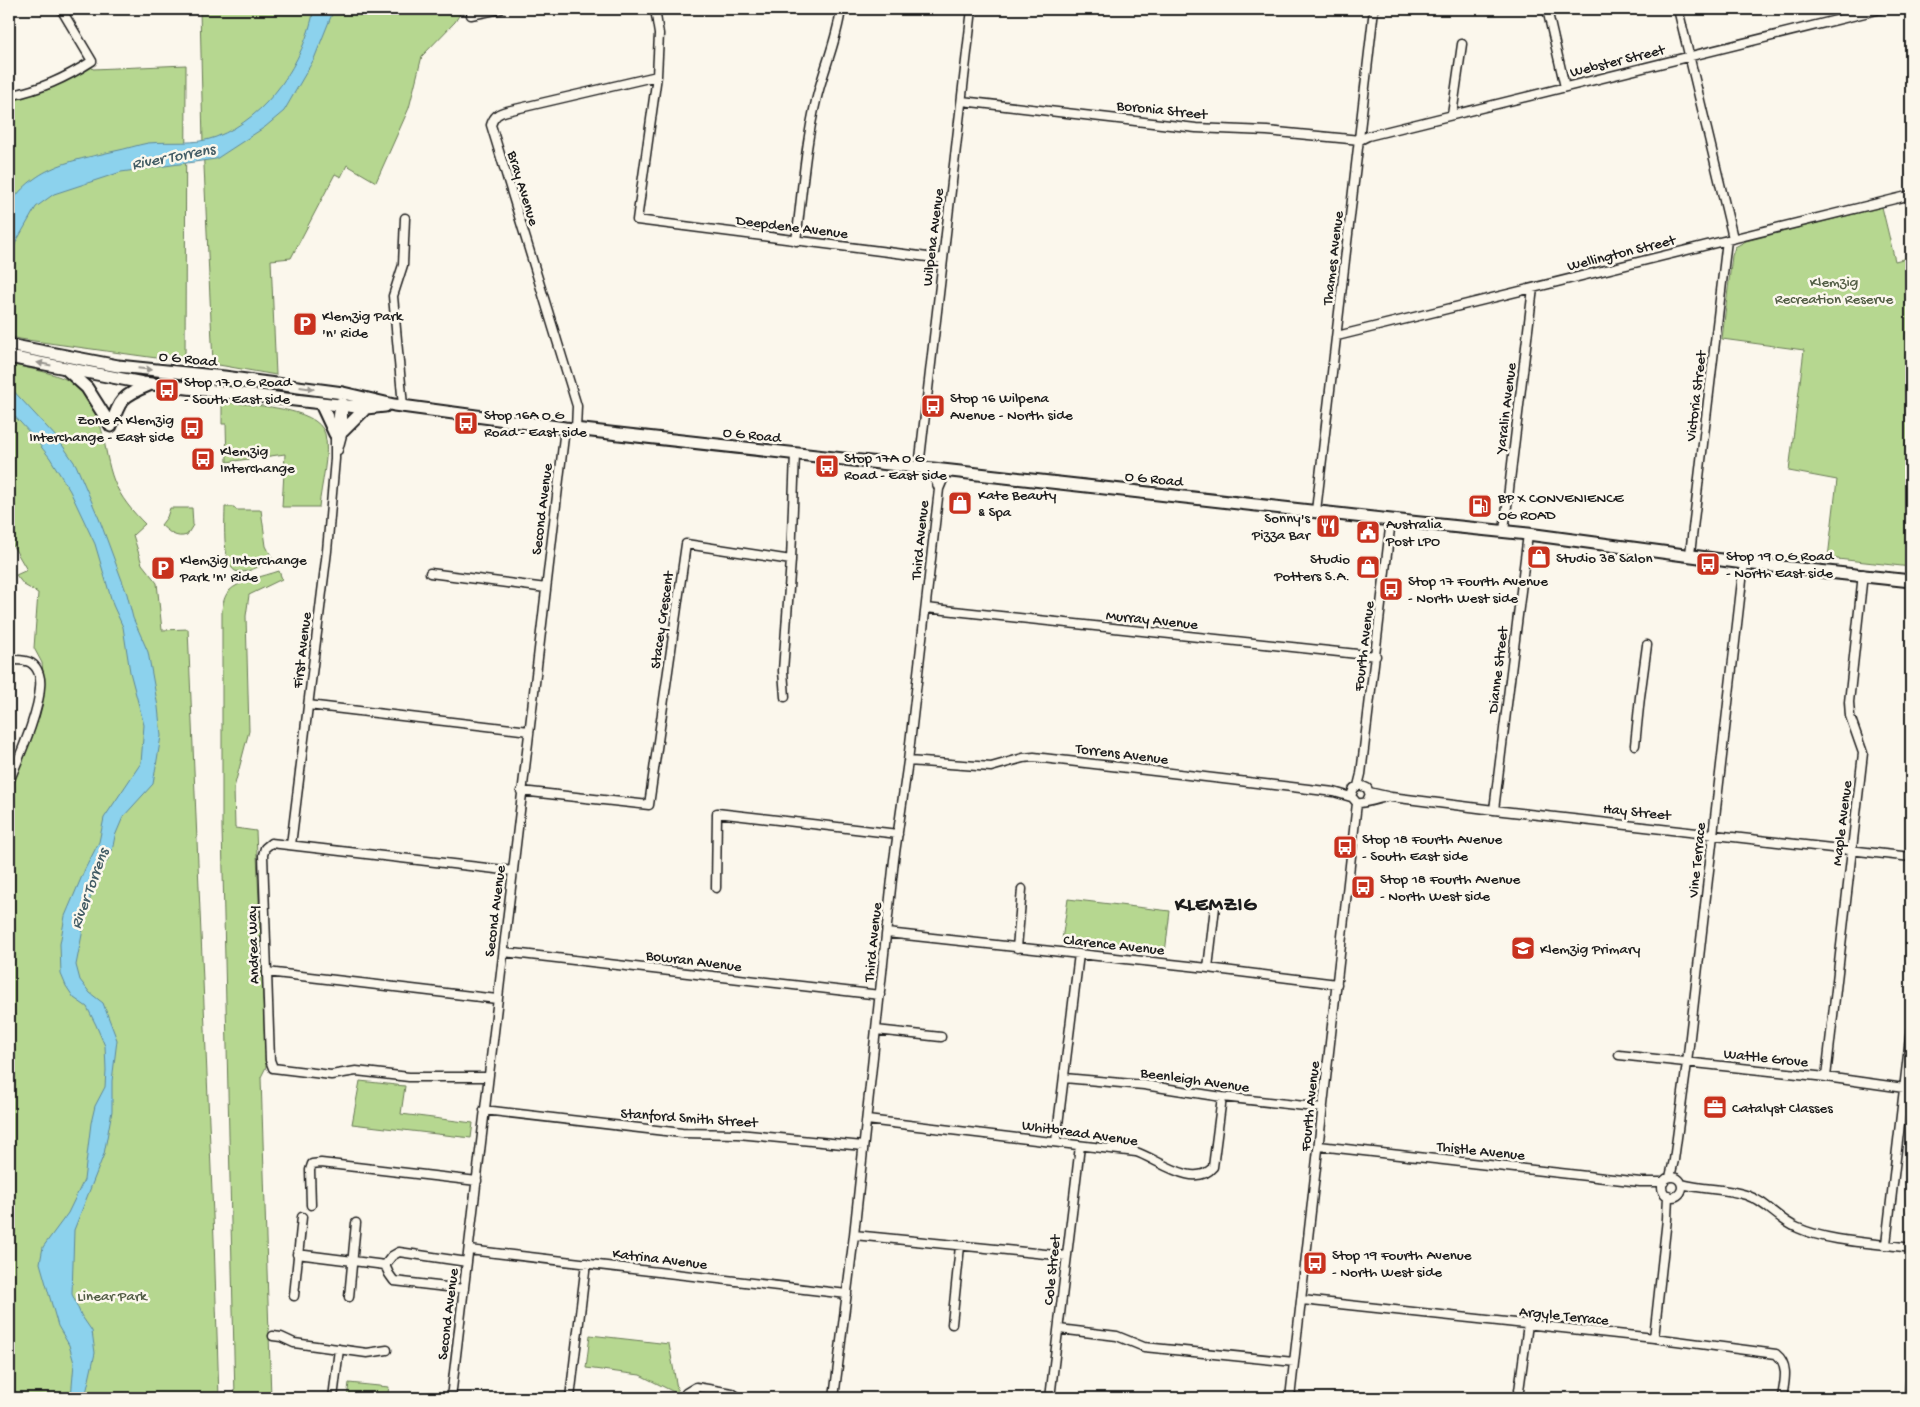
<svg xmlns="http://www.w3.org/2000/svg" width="1920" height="1407" font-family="'Gochi Hand',sans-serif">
<rect width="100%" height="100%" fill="#fbf7ec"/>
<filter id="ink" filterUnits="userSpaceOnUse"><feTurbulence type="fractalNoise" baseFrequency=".02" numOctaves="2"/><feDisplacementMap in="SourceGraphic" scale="10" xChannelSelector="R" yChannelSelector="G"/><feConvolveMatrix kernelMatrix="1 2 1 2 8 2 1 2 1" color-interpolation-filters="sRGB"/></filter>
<g filter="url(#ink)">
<path fill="#b6d790" stroke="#697a56" d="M200,9H463L455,22L422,56L409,108L376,182L347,165L341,177L335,174L291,258L271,260L276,375L213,364L203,144Z
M89,64L93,69L186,65L185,362L20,339L9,336V97Z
M1882,207L1895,261L1911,257V567L1828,558L1837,480L1789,471L1804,350L1722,339L1732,256L1735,247L1746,241Z
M9,364C30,369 60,373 78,386C105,407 102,450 114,481C121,498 132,511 145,524L133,535L142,564L157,583L162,630L188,629L214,1239L219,1398H9V787L28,736L44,684L42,663L34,648L38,593L24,585L16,575L27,570L9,539Z
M222,402C246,405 318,406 325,434C330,454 321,485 319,507H282L285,454L227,462L226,424H222Z
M225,507H234L236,510H261L266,546L273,560C263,564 249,573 239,572C221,571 225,521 225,507Z
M170,508H192L193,525L187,535C176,539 169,532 161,525L167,517Z
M279,571L282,579L249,595L246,616L249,731L234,788L235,828L256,831L266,1067L261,1077L271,1398H235L222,828V610C223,604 224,596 229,591C238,581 265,576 279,571Z
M1068,899L1170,911L1165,953L1062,940Z
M360,1081L405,1086L401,1114L473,1123L471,1138L352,1124Z
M590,1335L669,1344L678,1394L640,1375L586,1368Z
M349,1383L389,1387L387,1398H347Z"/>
<path fill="#8cd2ed" stroke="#5f8999" d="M314,9H334L314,59L284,111L265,127L216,159L121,172L54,194L36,207L16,242L9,263C9,250 6,221 9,209C14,193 34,177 49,170C69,160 94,156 115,151C126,149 137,145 148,143C171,141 195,145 216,137C268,117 304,62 314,9Z
M9,386L58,439L76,465L100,521L127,594L133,618L148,652L158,707L161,736L153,784L123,817L115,836L112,851L99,876L88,904L76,965L80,980L90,993L103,1003L117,1040L112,1081V1111L104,1154L74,1230L72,1294L81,1315L92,1331L95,1353L85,1398H71L74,1363L69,1345L58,1326L40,1263L43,1247L68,1213L84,1180L91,1123L95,1106L105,1087L106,1070L105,1046L96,1025L87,1007L74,998L66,986L61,974L60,944L65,916L85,869L99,842L104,818L141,763L144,725L130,672L123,627L113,605L95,544L70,491L50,458L31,434L9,410Z"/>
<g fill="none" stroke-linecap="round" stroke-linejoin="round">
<g stroke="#1c1c1c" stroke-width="11">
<path id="street" d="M655,9L659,34L657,76L637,220L943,259
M1547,9L1565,87
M1678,9L1733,238
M471,15L501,9
M9,96C41,89 64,79 92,61L61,9
M962,101L1196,128L1267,131L1360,140L1368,136L1881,9
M1452,115L1462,44
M796,241C802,195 805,146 816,101C823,70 837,41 841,9
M1337,336L1911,195
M403,406L393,296L403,265L405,218
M576,429L577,406L491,125C494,116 498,113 507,111L657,76
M338,450L343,431V402
M919,467L972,9
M931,469L939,489
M1316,511L1374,9
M1504,531L1533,288
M1690,554L1727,240
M430,573L546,588
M926,608L1376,656
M9,660C16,660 25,659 31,663C39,668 41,679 40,687C39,713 19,757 9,782
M785,697L783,671L791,560L795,454
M308,705L529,731
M1635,745L1640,697L1647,645
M908,761L991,767L1023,758L1034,757L1334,792L1351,797
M1358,786L1361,774L1391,520
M521,791L649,805L686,544L791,560
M1369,792L1391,797L1494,810L1911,857
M1367,801L1370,794L1367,788L1360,785L1354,788L1351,796L1357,803C1363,804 1378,799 1386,797
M1494,810L1528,534
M291,845L327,551L335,459V434L340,402
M716,888L717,813L898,834
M887,933L1208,968L1337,984
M1017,948L1022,889
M504,952L880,995
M1208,968L1215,907
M267,972L497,999
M876,1030L941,1037
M1619,1055L1826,1077L1911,1089
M488,1077H409L356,1071L331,1075L273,1068L270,1060L263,855L265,848L271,843L513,871
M1826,1077L1863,753L1850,716L1849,702L1863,574
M1064,1078L1144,1085L1222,1097L1323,1108
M484,1110L682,1133L738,1134L863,1146
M867,1120L1136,1152C1156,1158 1194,1190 1213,1167L1222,1097
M1056,1141L1079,954
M1319,1146L1640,1182H1664
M1670,1177L1674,1160L1687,1063L1744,563
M1662 1187a10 10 0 1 1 20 0a10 10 0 1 1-20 0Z
M1682,1184C1703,1190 1726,1188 1746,1195C1767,1202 1778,1220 1798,1228C1829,1242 1877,1243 1911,1248
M311,1205L310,1170L312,1164L321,1163L477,1181
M854,1235L1066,1256
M1886,1244L1911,1029
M469,1250L847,1294
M297,1254L385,1265L392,1256L399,1252L467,1262
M385,1265L389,1274L394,1281L464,1289
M294,1296L302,1217
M349,1297L356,1223
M1302,1300L1654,1338L1776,1354C1790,1365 1784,1383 1782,1398
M952,1324L960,1246
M1059,1329L1117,1336L1144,1347L1294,1362
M273,1336L281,1337L294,1343L367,1353L387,1350
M1654,1338L1667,1219L1668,1195
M333,1398L339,1349
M451,1398L565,428
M570,1398L586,1263
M684,1398L686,1393L696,1387L732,1393L739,1398
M834,1398L854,1235L894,860L908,761L939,489L947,470
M1050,1398L1080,1146
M1290,1398L1357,803
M1518,1398L1528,1324
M1909,1398L1911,1374"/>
</g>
<g stroke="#1c1c1c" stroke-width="15">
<path id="secondary" d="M9,345L118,366L224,377L343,393L394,405L565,428L1391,520L1528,534L1744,563L1911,581
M9,357L143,383L366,408L385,406
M66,369L87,388L111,426
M321,404L335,434
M111,426C120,399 122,396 149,385
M343,431L366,408"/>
</g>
<use href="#street" stroke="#fbf7ec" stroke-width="8"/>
<use href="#secondary" stroke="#fbf7ec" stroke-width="11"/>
</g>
<defs><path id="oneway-solid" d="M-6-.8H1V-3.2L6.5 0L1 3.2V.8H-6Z" transform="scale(1.25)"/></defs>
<g fill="#97948e">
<use href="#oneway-solid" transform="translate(44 364) rotate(-169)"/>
<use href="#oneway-solid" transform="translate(145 369) rotate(6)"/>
<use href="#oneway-solid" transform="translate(307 388) rotate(8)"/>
</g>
</g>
<defs>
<g id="parking-square" transform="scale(1.25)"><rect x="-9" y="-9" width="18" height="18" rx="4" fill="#c8321e" stroke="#fbf7ec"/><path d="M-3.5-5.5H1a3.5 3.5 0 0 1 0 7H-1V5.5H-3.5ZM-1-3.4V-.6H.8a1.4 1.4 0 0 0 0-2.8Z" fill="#fff"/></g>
<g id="bus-square" transform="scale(1.25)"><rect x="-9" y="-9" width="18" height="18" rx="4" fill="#c8321e" stroke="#fbf7ec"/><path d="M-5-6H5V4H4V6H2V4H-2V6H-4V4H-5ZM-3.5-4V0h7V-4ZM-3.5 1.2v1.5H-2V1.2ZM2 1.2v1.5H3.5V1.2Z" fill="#fff"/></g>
<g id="shop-square" transform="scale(1.25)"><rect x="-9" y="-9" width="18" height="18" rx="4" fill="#c8321e" stroke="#fbf7ec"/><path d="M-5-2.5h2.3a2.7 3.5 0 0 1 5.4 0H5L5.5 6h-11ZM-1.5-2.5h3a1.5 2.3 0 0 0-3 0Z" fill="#fff"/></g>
<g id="fuel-square" transform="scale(1.25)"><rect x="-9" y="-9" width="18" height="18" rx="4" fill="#c8321e" stroke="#fbf7ec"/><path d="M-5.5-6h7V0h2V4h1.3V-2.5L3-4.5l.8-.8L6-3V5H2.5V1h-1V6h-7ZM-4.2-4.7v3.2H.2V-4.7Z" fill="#fff"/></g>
<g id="restaurant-square" transform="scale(1.25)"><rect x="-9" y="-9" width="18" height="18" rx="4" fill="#c8321e" stroke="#fbf7ec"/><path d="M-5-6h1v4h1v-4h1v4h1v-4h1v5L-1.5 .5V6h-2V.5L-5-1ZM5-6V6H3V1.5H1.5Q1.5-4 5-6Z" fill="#fff"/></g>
<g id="civic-square" transform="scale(1.25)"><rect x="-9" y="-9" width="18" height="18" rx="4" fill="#c8321e" stroke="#fbf7ec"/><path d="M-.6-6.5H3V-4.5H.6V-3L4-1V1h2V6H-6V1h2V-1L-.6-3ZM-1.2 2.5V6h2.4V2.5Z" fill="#fff"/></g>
<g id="school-square" transform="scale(1.25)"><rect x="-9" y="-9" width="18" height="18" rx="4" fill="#c8321e" stroke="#fbf7ec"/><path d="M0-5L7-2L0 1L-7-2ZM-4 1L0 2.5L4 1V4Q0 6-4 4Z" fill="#fff"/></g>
<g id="office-square" transform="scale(1.25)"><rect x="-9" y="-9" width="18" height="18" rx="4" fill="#c8321e" stroke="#fbf7ec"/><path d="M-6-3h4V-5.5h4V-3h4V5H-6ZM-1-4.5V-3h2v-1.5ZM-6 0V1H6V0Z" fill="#fff"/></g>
</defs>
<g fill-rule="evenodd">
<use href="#parking-square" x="305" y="324"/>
<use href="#bus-square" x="167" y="390"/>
<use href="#bus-square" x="933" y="406"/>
<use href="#bus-square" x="466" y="423"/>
<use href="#bus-square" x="192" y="428"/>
<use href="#bus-square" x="203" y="459"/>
<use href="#bus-square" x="827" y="466"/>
<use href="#shop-square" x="960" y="503"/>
<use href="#fuel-square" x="1480" y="506"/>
<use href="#restaurant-square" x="1328" y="526"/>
<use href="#civic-square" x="1368" y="532"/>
<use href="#shop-square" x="1539" y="557"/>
<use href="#bus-square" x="1708" y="564"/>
<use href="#shop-square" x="1368" y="567"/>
<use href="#parking-square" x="163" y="568"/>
<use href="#bus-square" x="1391" y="589"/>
<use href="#bus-square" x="1345" y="847"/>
<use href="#bus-square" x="1363" y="887"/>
<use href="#school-square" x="1523" y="948"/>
<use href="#office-square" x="1715" y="1107"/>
<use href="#bus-square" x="1315" y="1263"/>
</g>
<g text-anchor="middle" stroke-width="5" stroke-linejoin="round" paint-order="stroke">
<g font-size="15" fill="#1c1c1c" stroke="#fbf7ec">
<text transform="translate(1617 60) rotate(-14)" y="5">Webster Street</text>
<text transform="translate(1162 109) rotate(6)" y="5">Boronia Street</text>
<text transform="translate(524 188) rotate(73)" y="5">Bray Avenue</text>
<text transform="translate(792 226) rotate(7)" y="5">Deepdene Avenue</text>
<text transform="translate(932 237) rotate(-83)" y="5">Wilpena Avenue</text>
<text transform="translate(1621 252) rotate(-14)" y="5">Wellington Street</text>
<text transform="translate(1332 258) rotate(-83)" y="5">Thames Avenue</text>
<text transform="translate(188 358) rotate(6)" y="5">O G Road</text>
<text transform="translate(1695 396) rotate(-83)" y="5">Victoria Street</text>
<text transform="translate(1505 408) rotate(-83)" y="5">Yaralin Avenue</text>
<text transform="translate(752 434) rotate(6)" y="5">O G Road</text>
<text transform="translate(1154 478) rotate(6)" y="5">O G Road</text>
<text transform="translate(541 509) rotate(-83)" y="5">Second Avenue</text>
<text transform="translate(919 540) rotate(-84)" y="5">Third Avenue</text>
<text transform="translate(1152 619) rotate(6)" y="5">Murray Avenue</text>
<text transform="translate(661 620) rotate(-82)" y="5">Stacey Crescent</text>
<text transform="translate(1363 646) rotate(-83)" y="5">Fourth Avenue</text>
<text transform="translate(301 650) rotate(-83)" y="5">First Avenue</text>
<text transform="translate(1497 670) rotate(-83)" y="5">Dianne Street</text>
<text transform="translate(1122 753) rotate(7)" y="5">Torrens Avenue</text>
<text transform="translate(1637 811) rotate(6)" y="5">Hay Street</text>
<text transform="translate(1841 823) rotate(-83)" y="5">Maple Avenue</text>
<text transform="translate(1696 860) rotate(-84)" y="5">Vine Terrace</text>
<text transform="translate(494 911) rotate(-83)" y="5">Second Avenue</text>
<text transform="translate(872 942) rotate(-84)" y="5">Third Avenue</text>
<text transform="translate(1114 944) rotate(6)" y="5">Clarence Avenue</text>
<text transform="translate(252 945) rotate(-92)" y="5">Andrea Way</text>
<text transform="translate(694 960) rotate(7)" y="5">Bowran Avenue</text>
<text transform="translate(1766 1057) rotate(6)" y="5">Wattle Grove</text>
<text transform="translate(1195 1079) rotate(8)" y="5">Beenleigh Avenue</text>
<text transform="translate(1309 1106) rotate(-84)" y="5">Fourth Avenue</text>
<text transform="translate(689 1117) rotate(4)" y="5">Stanford Smith Street</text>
<text transform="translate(1080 1132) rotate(8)" y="5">Whitbread Avenue</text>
<text transform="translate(1481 1150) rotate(6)" y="5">Thistle Avenue</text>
<text transform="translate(660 1258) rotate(7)" y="5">Katrina Avenue</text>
<text transform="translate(1051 1270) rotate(-84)" y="5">Cole Street</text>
<text transform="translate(447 1314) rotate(-83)" y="5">Second Avenue</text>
<text transform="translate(1564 1315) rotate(6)" y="5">Argyle Terrace</text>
</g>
<g font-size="15" fill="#525d45" stroke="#fbf7ec">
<text x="1834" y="286">Klemzig<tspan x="1834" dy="17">Recreation Reserve</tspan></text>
<text x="112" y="1300">Linear Park</text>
</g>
<g font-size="15" fill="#1c1c1c" stroke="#fbf7ec" text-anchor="start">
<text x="322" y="320">Klemzig Park<tspan x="322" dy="17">'n' Ride</tspan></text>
<text x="184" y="386">Stop 17 O G Road<tspan x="184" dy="17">- South East side</tspan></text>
<text x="950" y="402">Stop 16 Wilpena<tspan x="950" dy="17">Avenue - North side</tspan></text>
<text x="484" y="419">Stop 16A O G<tspan x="484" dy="17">Road - East side</tspan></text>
<text x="174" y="424" text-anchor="end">Zone A Klemzig<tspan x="174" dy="17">Interchange - East side</tspan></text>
<text x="220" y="455">Klemzig<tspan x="220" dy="17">Interchange</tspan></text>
<text x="844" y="462">Stop 17A O G<tspan x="844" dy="17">Road - East side</tspan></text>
<text x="978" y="499">Kate Beauty<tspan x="978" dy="17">&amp; Spa</tspan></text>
<text x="1498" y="502">BP X CONVENIENCE<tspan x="1498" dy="17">OG ROAD</tspan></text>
<text x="1310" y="522" text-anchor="end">Sonny's<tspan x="1310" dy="17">Pizza Bar</tspan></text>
<text x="1386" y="528">Australia<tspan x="1386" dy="17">Post LPO</tspan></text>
<text x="1726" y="560">Stop 19 O G Road<tspan x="1726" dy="17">- North East side</tspan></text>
<text x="1556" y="562">Studio 38 Salon</text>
<text x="1350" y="563" text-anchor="end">Studio<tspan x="1350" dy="17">Potters S.A.</tspan></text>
<text x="180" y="564">Klemzig Interchange<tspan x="180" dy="17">Park 'n' Ride</tspan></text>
<text x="1408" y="585">Stop 17 Fourth Avenue<tspan x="1408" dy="17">- North West side</tspan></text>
<text x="1362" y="843">Stop 18 Fourth Avenue<tspan x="1362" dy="17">- South East side</tspan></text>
<text x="1380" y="883">Stop 18 Fourth Avenue<tspan x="1380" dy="17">- North West side</tspan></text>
<text x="1540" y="953">Klemzig Primary</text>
<text x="1732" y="1112">Catalyst Classes</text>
<text x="1332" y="1259">Stop 19 Fourth Avenue<tspan x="1332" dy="17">- North West side</tspan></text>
</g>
<g font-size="16" font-style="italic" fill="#435c65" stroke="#fbf7ec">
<text transform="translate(173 155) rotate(-11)" y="6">River Torrens</text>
<text transform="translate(88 888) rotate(-70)" y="6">River Torrens</text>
</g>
<g font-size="20" font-weight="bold" letter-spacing="1" fill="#1c1c1c" stroke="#fbf7ec">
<text x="1216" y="910">KLEMZIG</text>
</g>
</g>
<rect width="1920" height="1407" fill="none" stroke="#fbf7ec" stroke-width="30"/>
<rect x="15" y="15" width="1890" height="1377" fill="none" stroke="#1c1c1c" stroke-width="2" filter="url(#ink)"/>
</svg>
